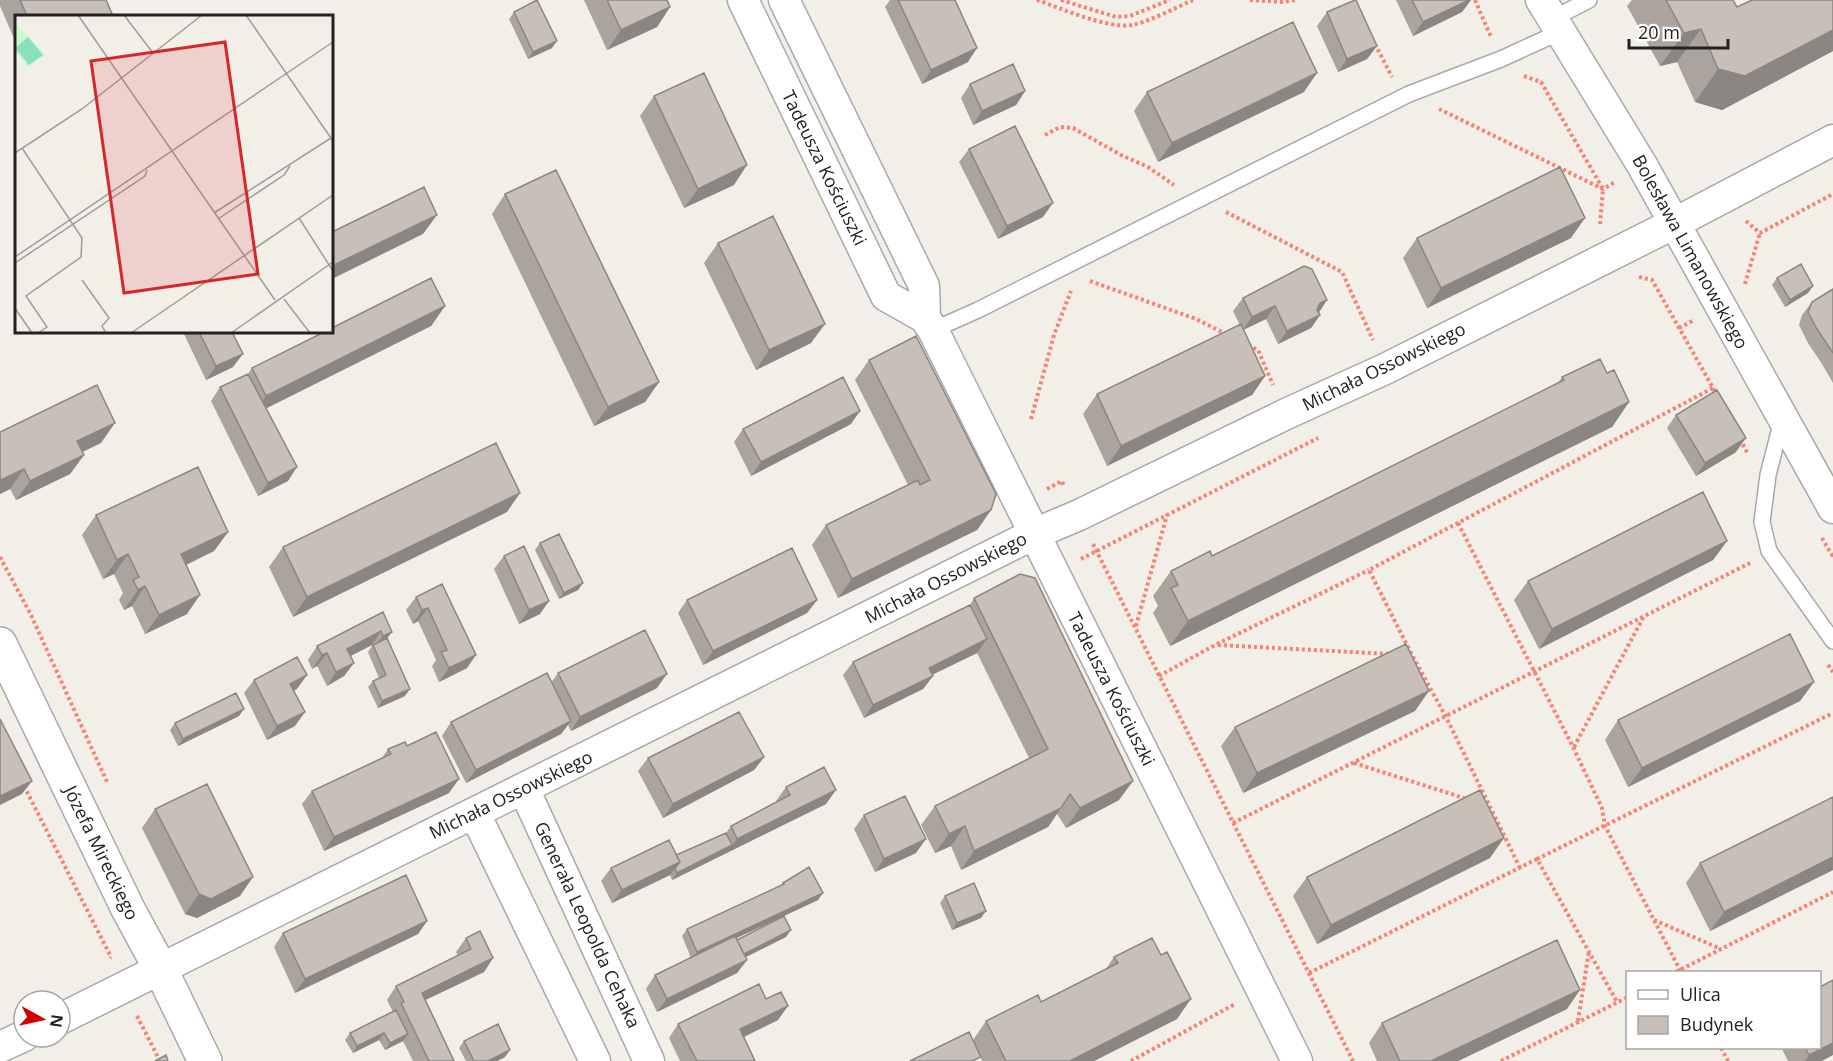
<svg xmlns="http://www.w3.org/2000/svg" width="1833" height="1061" font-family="'Open Sans',sans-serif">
<rect width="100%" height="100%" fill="#f2efe9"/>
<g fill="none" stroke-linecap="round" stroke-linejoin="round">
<g stroke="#a9a9a9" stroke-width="18">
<path id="service" d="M1552,19L1589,0
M933,330L978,310L1409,94L1501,59L1560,32
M1782,420L1768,475L1762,522L1769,551L1833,641"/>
</g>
<g stroke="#a9a9a9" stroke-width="33">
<path id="minor" d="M743,0L886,296L925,318L933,330L1297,1061
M784,0L924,286L925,318
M1541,0L1642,165L1833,508
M524,789L649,1061
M475,814L595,1061
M60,1019L1034,534L1079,515L1286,414L1385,369L1675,223L1833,140
M0,1047L24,1036"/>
</g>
<g stroke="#a9a9a9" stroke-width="36">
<path id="tertiary" d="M0,644L128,909L160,968L205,1061"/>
</g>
<path stroke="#fa8072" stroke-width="4" stroke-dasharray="3 3" stroke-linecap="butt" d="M1037,0C1061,8 1107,29 1132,25C1151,21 1175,8 1193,0
M1061,0L1116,17L1130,16L1170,0
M1250,0L1282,2L1296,0
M1475,0L1491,37
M1375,44L1392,77
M1524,76L1541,82L1603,189L1600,225
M1439,109L1603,189L1615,182
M1045,135L1060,127L1073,128L1121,155L1148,167L1174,185
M1226,212L1342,272L1373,340
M1746,221L1760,233L1833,194
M1639,277L1652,280L1717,395
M1090,281L1196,319L1228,335
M1745,284L1760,233
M1679,328L1694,320
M1248,345L1258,350L1273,385
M1031,419L1054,335L1071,291
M1740,439L1748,454
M1047,489L1062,481L1064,487
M1458,523L1573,747L1602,808L1605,826L1681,972
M1822,538L1832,555H1833
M1093,544L1353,1061
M0,557L30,613L108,784
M1081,559L1318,438
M1136,626L1167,515
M1218,645L1390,654
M1828,665L1833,672
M1159,676L1215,645L1369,570
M1574,747L1644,616
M1354,763L1467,799
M24,786L111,957L110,958
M1233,823L1750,563
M1537,859L1833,713
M1520,868L1446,717L1412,655L1369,570L1713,388
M1654,920L1721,949
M1676,972L1833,892
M1309,973L1537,859L1617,1002
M137,1016L160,1061
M1578,1021L1589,951
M1721,1048L1728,1061
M1131,1061L1235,1004
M1501,1061L1628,997"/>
<use href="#service" stroke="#fff" stroke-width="15"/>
<use href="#minor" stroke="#fff" stroke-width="30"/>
<use href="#tertiary" stroke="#fff" stroke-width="33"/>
</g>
<path fill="#aba49e" d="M0,0H106L113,16H16V43L0,6Z
M584,0H667L670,7L657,27L607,50Z
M890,0H955L968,62L922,84L885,7Z
M1396,0H1471L1462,12L1413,36Z
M1632,0H1733L1737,7L1833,0V51L1722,110L1695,102L1677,62L1660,66L1627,6Z
M514,12L552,48L528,59L509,19Z
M1327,12L1377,46L1367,59L1338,72L1317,26Z
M970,84L1025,91L1016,105L973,125L961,98Z
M1147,92H1304L1158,162L1134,111Z
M654,96L734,185L684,208L640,116Z
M969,149L1043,217L998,239L959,162Z
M505,194L659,382L645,402L594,426L492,214Z
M1417,238H1571L1427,308L1403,258Z
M718,243L811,343L756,370L704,263Z
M1777,278L1808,293L1785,307L1772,285Z
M1833,289V383L1822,364L1808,343L1799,325L1802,315L1812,302Z
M1243,298L1319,312L1320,315L1311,328L1278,344L1266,319L1243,330L1265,376L1252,395L1107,466L1083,414L1097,394L1240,325L1233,311Z
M445,306L431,326L266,408L288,481L258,496L211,401L220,387L248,374L252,368Z
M183,332H232L233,367L206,380Z
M869,360L991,510L977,530L838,598L812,545L826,525L908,485L855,380Z
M1607,373L1629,402L1612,427L1170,646L1153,613L1158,606L1153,596L1171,571L1212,556L1558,383L1562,377Z
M1676,415L1736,452L1696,476L1667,428Z
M851,424L751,476L734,442L743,429Z
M0,432L101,443L82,452L84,455L70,474L16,500L10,489L0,494Z
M507,512L293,617L269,567L283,547Z
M96,515L228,532L214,551L186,565L187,614L145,634L132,606L124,610L119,600L123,593L114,574L103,579L82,535Z
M1727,541L1713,560L1539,649L1514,600L1528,581Z
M540,543L583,583L578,590L559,599L535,550Z
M504,556L540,614L519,624L494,569Z
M442,584L467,668L439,682L432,666L436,660L418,621L413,624L406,610L416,597Z
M974,598L1119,800L1066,828L1057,814L1048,827L961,870L951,846L935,853L921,825L935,806L1029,758L977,653L932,675L933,676L923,689L864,718L843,675L853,662L970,605Z
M687,600H817L807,613L703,665L678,613Z
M383,612L387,638L405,696L378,708L368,687L373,681L379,678L368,652L372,646V645L350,656L354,663L344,676L327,686L317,666L312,669L308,660L317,646Z
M558,673L657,688L571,731L568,725L561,734L466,783L442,736L451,722L551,683Z
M254,680L297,689L294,691L295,726L267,740L244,693Z
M1814,682L1800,701L1628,787L1605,740L1618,720Z
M1415,711L1243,793L1221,746L1235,727Z
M239,716L178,746L170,730L175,723Z
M407,746L449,793L324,851L302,804L312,791L382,758L388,749Z
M764,757L754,770L663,818L638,771L648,758Z
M786,787L826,804L672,880L670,875L612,903L601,881L611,868L676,855L726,833L731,826L777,802L776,801Z
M1833,797V870L1710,931L1686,883L1700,863Z
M155,809L240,896L197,918L185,914L142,828Z
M864,815L916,853L875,872L854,829Z
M1490,858L1317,944L1293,896L1307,877Z
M783,883L818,900L736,938L737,940L786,937L745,957L747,960L737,973L657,1012L646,989L655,975L691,958L682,936L687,929L781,886Z
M945,896L981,918L952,930L940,903Z
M427,921L418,934L295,993L274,947L283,933Z
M466,938L493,958L484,972L425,1000L454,1061H413L403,1041L385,1050L379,1040L353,1053L345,1040L350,1033L393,1012L387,1000L396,986L458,956L456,952Z
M1114,957L1177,1019L1094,1061H982L973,1040L986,1021L1041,1002L1106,969Z
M766,999L778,1020L744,1037L755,1061H680L669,1038L678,1024Z
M1567,1009L1458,1061H1377L1369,1043L1382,1023Z
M464,1041L505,1057L497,1061H466L459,1048Z
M1781,1047H1820L1822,1061H1788Z"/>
<path fill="#8b8681" d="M1469,0H1471L1462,12L1413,36L1423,22Z
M670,7L657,27L607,50L621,30Z
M1701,29L1677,62L1660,66L1684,33Z
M1833,30V51L1722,110L1695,102L1718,69Z
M557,41L552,48L528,59L533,52Z
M1377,46L1367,59L1338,72L1347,59Z
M977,48L968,62L922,84L931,70Z
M1317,73L1304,92L1158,162L1172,143Z
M1025,91L1016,105L973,125L982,111Z
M747,165L734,185L684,208L698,189Z
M1053,203L1043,217L998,239L1007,226Z
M437,215L423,234L332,279V266Z
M1585,218L1571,238L1427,308L1441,288Z
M1813,286L1808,293L1785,307L1790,300Z
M1327,300L1318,314L1311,317L1320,303Z
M445,306L431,326L253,415L266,396Z
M1275,306L1266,319L1243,330L1252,317Z
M1320,315L1311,328L1278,344L1287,331Z
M825,324L811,343L756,370L769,350Z
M243,354L233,367L206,380L216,366Z
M1265,376L1252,395L1107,466L1121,446Z
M659,382L645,402L594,426L608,407Z
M1629,402L1612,427L1170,646L1188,621Z
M860,411L851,424L751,476L761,462Z
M115,423L101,443L63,461L77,441Z
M1746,438L1736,452L1696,476L1705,463Z
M84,455L70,474L16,500L30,481Z
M297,467L288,481L258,496L268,483Z
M24,469L10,489L0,494V482L1,480Z
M520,493L507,512L293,617L307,597Z
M991,510L977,530L838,598L852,579Z
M228,532L214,551L167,574L181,554Z
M1727,541L1713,560L1539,649L1552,629Z
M128,554L114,574L103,579L117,560Z
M583,583L578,590L559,599L564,593Z
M145,586L132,606L124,610L138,590Z
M200,595L187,614L145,634L159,615Z
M817,600L807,613L703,665L713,651Z
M549,601L540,614L519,624L529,610Z
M428,608L418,621L413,624L422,610Z
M381,631L372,645L337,663L347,649Z
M392,632L382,645L374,649L383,636Z
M987,639L977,653L919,681L929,668Z
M327,653L317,666L312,669L322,655Z
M476,655L467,668L439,682L449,668Z
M354,663L344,676L327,686L336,672Z
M667,674L657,688L571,731L580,717Z
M307,675L297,689L280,697L290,684Z
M933,676L923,689L864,718L873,705Z
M1814,682L1800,701L1628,787L1642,768Z
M410,689L405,696L378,708L382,701Z
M1429,691L1415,711L1243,793L1257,773Z
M244,709L239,716L178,746L183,739Z
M305,712L295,726L267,740L277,726Z
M571,721L561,734L466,783L476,770Z
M764,757L754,770L663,818L673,804Z
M459,779L449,793L324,851L334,837Z
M32,781L22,794L0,805V796Z
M1133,781L1119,800L1066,828L1080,808Z
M836,790L826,804L672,880L677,873L732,845L737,839Z
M1061,808L1048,827L961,870L974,851Z
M965,826L951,846L935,853L949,834Z
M1504,838L1490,858L1317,944L1331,925Z
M926,839L916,853L875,872L884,859Z
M1833,857V870L1710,931L1724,912Z
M680,862L670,875L612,903L622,890Z
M253,877L240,896L197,918L185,914L199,894Z
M823,893L818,900L692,959L697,952Z
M986,911L981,918L952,930L957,923Z
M427,921L418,934L295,993L305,979Z
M791,930L786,937L732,964L737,957Z
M493,958L484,972L413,1006L422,993Z
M747,960L737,973L657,1012L667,999Z
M1580,990L1567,1009L1458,1061H1431Z
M1191,999L1177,1019L1094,1061H1070Z
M788,1006L778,1020L731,1043L740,1029Z
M384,1033L379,1040L353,1053L357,1046Z
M408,1034L403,1041L385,1050L390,1043Z
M1833,1043V1055L1822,1061H1805L1809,1055Z
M510,1050L505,1057L497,1061H488Z"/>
<path fill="#c7bfb8" stroke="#8b8681" stroke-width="1.5" d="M20,0H106L113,16H27Z
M537,0L557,41L533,52L514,12Z
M607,0H667L670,7L621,30Z
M898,0H955L977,48L931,70Z
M1355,0H1356L1377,46L1347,59L1327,12Z
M1412,0H1469L1423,22Z
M1666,0H1733L1737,7L1752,0H1833V30L1745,76L1718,69L1701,29L1684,33Z
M1293,22L1317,73L1172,143L1147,92Z
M1013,64L1025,91L982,111L970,84Z
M704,73L747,165L698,189L654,96Z
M1015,126L1053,203L1007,226L969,149Z
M1560,167L1585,218L1441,288L1417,238Z
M556,170L659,382L608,407L505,194Z
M424,187L437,215L332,266V232Z
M773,216L825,324L769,350L718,243Z
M1801,264L1813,286L1790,300L1777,278Z
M1304,266L1312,269L1327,300L1320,303L1317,310L1320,315L1287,331L1275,306L1252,317L1243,298Z
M431,278L445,306L266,396L252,368L324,332H332V328Z
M1833,289V353L1817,329L1808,312L1812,302Z
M1241,324L1265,376L1121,446L1097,394Z
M199,332H232L243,354L216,366Z
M916,336L996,494L991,510L852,579L826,525L918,480L920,485L930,480L869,360Z
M1600,359L1607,373L1614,370L1629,402L1188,621L1171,588L1178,585L1171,571L1210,551L1212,556L1564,380L1562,377Z
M248,374L297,467L268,483L220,387Z
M843,377L860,411L761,462L743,429Z
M97,385L115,423L77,441L84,455L30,481L24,469L1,480L0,477V432Z
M1717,390L1746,438L1705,463L1676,415Z
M496,443L520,493L307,597L283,547Z
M198,467L228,532L181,554L200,595L159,615L145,586L138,590L133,580L139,577L128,554L117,560L96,515Z
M1703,492L1727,541L1552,629L1528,581Z
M559,534L583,583L564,593L540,543Z
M524,546L549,601L529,610L504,556Z
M792,548L817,600L713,651L687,600Z
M1020,574L1035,578L1133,781L1080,808L1070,794L1061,808L974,851L965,826L949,834L935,806L1048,749L974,598Z
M442,584L476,655L449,668L441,652L447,650L428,608L422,610L416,597Z
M970,605L987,639L929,668L933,676L873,705L853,662Z
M383,612L392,632L383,636L381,631L347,649L354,663L336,672L327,653L322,655L317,646Z
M645,630L667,674L580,717L558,673Z
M1790,634L1814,682L1642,768L1618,720Z
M387,638L410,689L382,701L373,681L386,675L373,645Z
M1406,644L1429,691L1257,773L1235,727Z
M297,657L307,675L290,684L305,712L277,726L254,680Z
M547,673L571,721L476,770L451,722Z
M236,693L244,709L183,739L175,723Z
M739,712L764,757L673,804L648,758Z
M0,719L32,781L0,796Z
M436,732L459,779L334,837L312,791L391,754L388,749L405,742L407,746Z
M824,767L836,790L737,839L731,826L790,795L786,787Z
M207,784L253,877L211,899L199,894L155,809Z
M1480,790L1504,838L1331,925L1307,877Z
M905,796L926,839L884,859L864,815Z
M1833,797V857L1724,912L1700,863Z
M726,833L732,845L677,873L675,868L680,862L676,855Z
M669,840L680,862L622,890L611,868Z
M809,867L823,893L697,952L687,929L784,884L783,883Z
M406,875L427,921L305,979L283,933Z
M974,883L986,911L957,923L945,896Z
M784,916L791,930L744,954L737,940Z
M480,931L493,958L422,993L454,1061H429L401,1003L404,1002L396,986L471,949L466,938Z
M735,936L747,960L667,999L655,975Z
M1152,938L1161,955L1167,952L1191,999L1070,1061H1006L986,1021L1038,995L1041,1002L1118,963L1114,957Z
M1557,940L1580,990L1431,1061H1400L1382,1023Z
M1833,980V1043L1809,1055L1805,1047H1820V987Z
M759,984L766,999L781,992L788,1006L740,1029L755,1061H697L678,1024Z
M396,1010L408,1034L390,1043L384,1033L357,1046L350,1033Z
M498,1024L510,1050L488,1061H474L464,1041Z
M969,1032L981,1057L972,1061H910Z
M166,1055L168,1061H155Z"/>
<g text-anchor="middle" stroke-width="5" stroke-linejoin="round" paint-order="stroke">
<g font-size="18" fill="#222" stroke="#fff">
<text transform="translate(824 168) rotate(64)" y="6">Tadeusza Kościuszki</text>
<text transform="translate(1690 252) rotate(61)" y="6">Bolesława Limanowskiego</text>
<text transform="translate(1384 367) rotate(-26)" y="6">Michała Ossowskiego</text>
<text transform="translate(946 578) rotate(-27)" y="6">Michała Ossowskiego</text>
<text transform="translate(1111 689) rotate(63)" y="6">Tadeusza Kościuszki</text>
<text transform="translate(511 795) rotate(-26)" y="6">Michała Ossowskiego</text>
<text transform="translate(101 853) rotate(64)" y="6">Józefa Mireckiego</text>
<text transform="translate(587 925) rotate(65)" y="6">Generała Leopolda Cehaka</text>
</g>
</g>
<g transform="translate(15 15)">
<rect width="318" height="318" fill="#f2efe9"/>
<path d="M0,7L30,40L13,52L0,36Z" fill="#c8facc"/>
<path d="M13,22L28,40L14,50L0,33Z" fill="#88e0be"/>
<path fill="none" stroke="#9f9d99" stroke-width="1.5" d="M63,0L260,285M109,0L138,38M231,0L318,126M7,133L67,223L66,242L11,281L32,312L23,318M0,138L67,94L187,0M199,198L316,123M284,203L318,256M203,204L269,160L275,151M0,242L318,27M0,248L130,161L132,155M67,265L94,303L87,311L91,318M269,284L295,318M0,293L17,318M116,318L318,180M216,318L318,247"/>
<path fill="#d62828" fill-opacity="0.15" stroke="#d62828" stroke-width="3" d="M210,27L243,259L109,278L76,46Z"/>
<rect width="318" height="318" fill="none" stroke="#222" stroke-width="3"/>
</g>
<rect x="1626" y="971" width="195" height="78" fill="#ffffff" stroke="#a7a7a7" stroke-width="1.5"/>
<rect x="1638" y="990" width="30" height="9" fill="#ffffff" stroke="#a7a7a7" stroke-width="1.5"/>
<text x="1680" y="1001" font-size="18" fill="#222222">Ulica</text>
<rect x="1638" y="1016" width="30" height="18" fill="#c7bfb8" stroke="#a7a7a7" stroke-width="1.5"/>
<text x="1680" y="1031" font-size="18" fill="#222222">Budynek</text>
<g transform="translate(42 1019) rotate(98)"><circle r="28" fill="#ffffff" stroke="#a7a7a7" stroke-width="1.5"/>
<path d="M0-4.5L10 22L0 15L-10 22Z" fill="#d40000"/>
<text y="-9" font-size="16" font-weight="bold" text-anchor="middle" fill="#222222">N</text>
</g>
<path d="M1629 39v9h99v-9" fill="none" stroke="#222222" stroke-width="3"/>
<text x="1638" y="39" font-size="18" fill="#222222" stroke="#ffffff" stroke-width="4.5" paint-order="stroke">20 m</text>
</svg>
